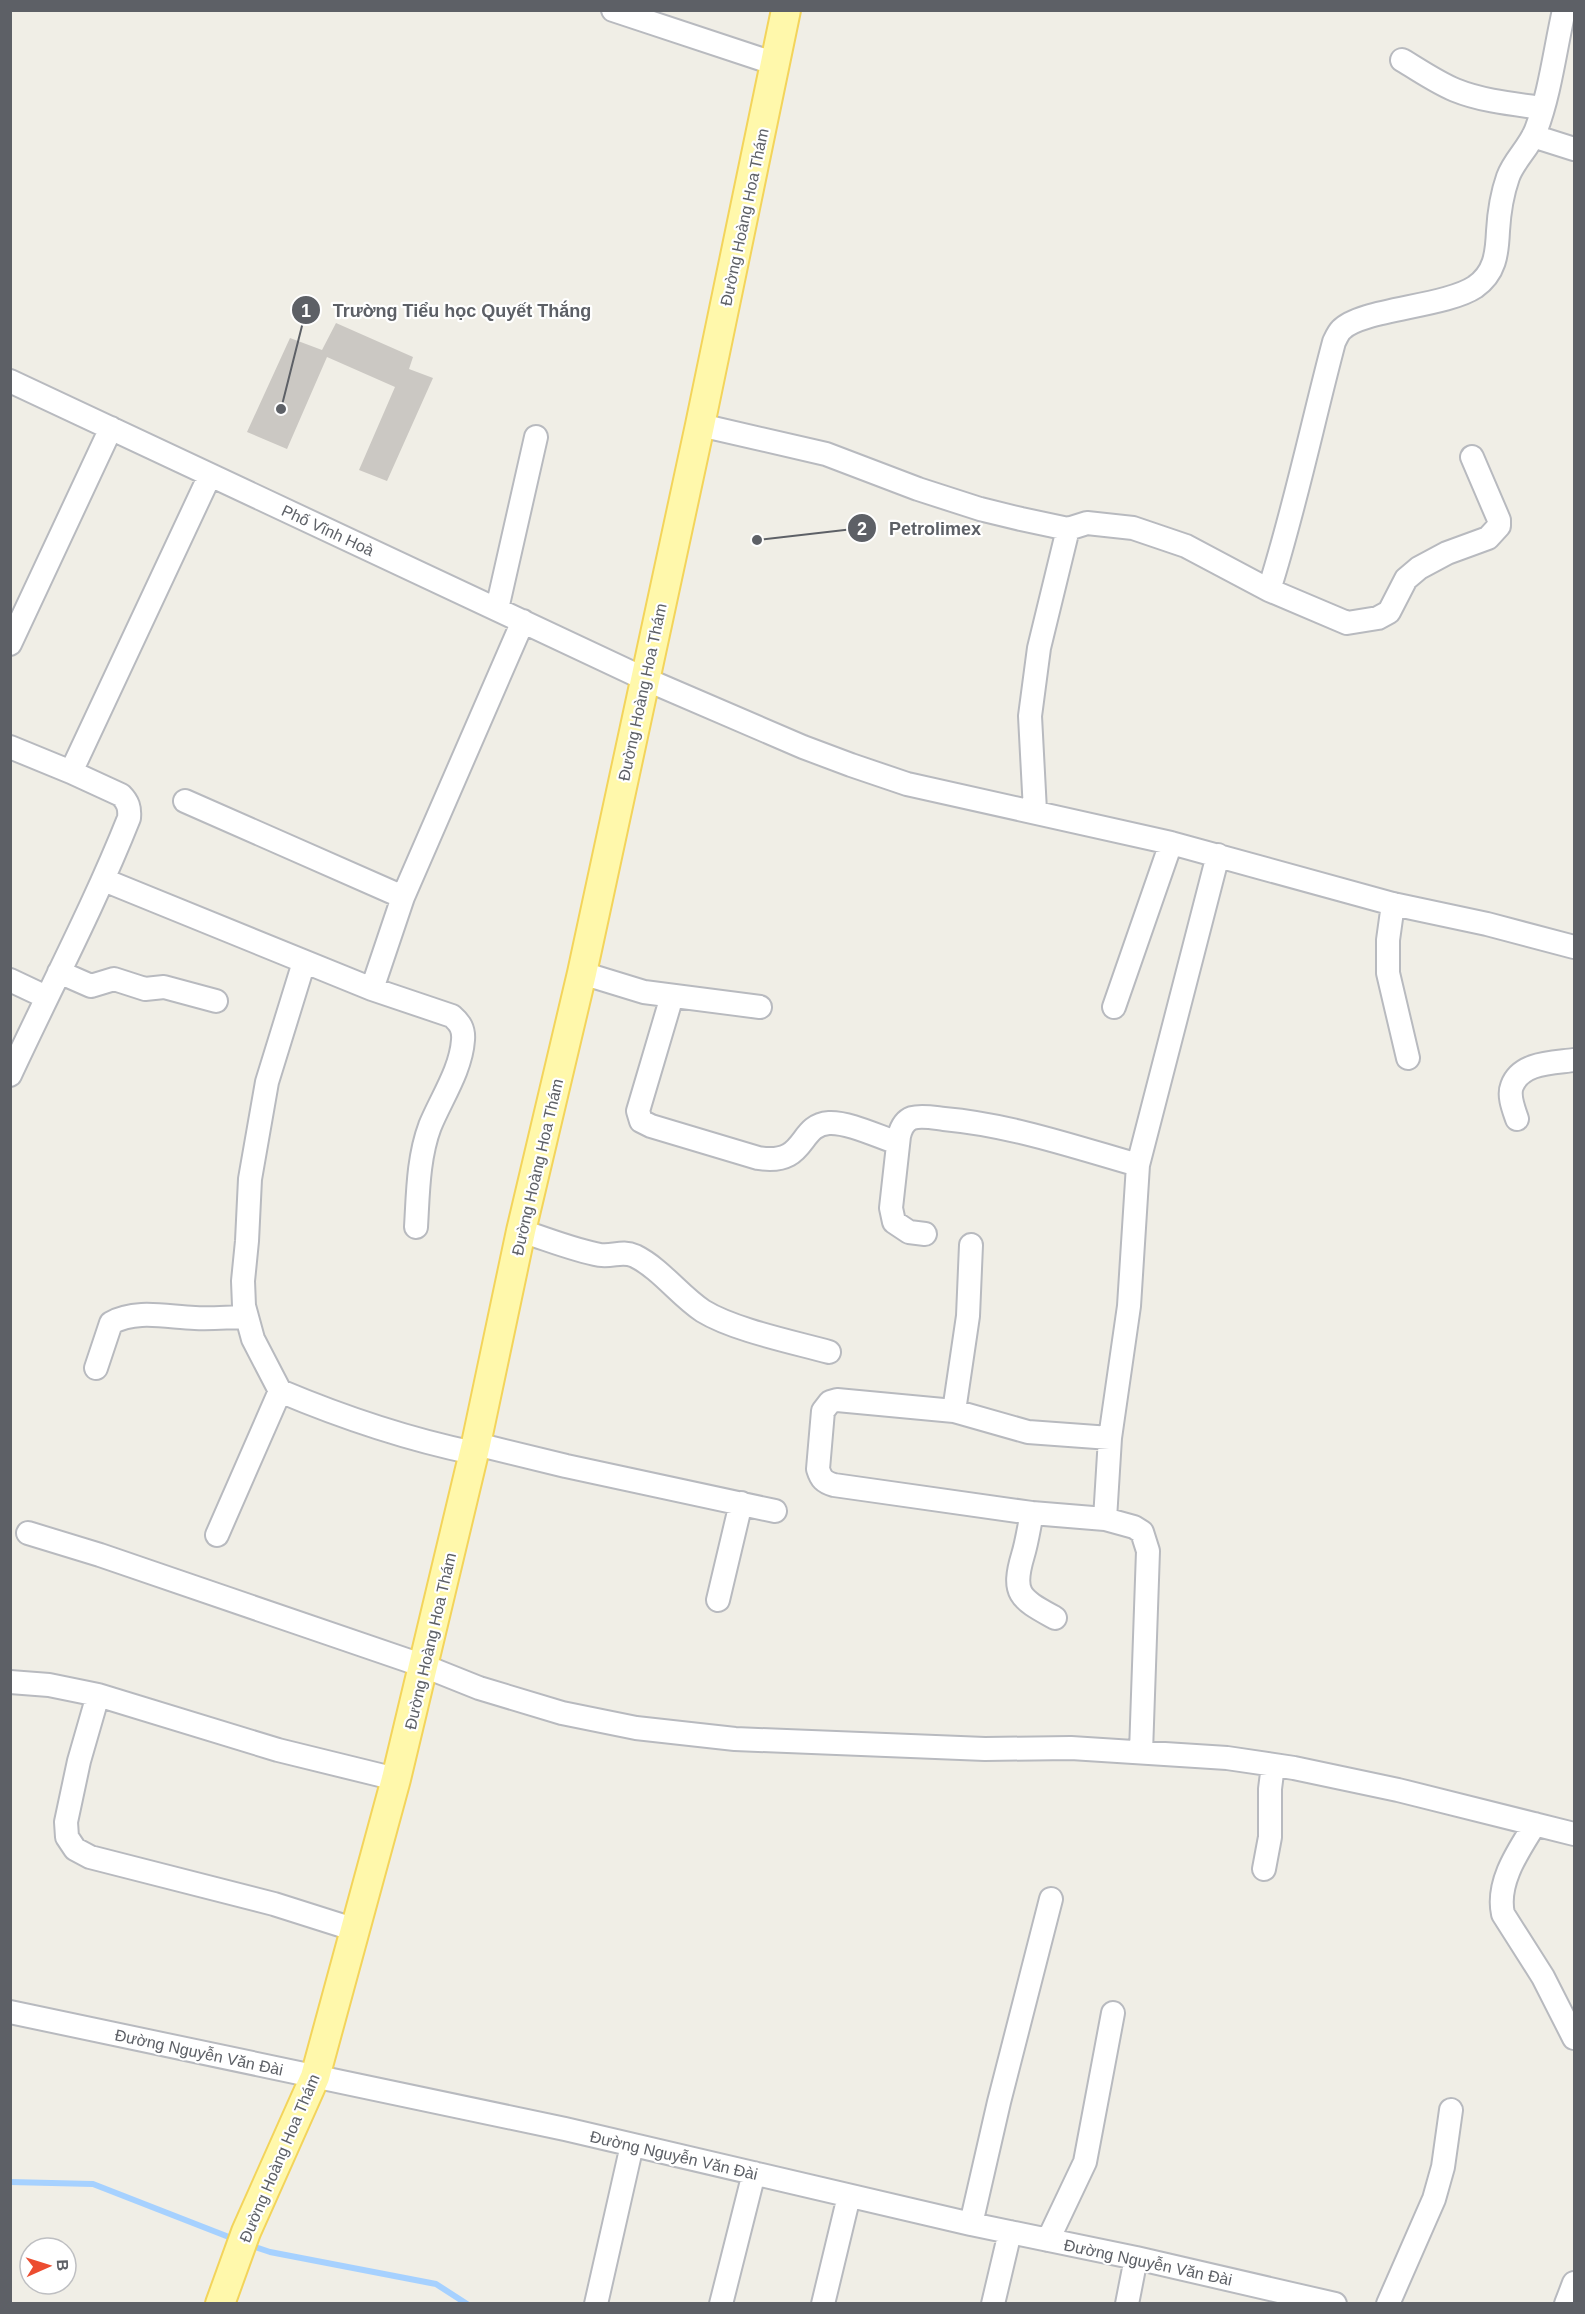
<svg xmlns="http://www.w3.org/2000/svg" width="1585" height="2314" font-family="Helvetica,sans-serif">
<rect width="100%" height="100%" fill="#f0eee6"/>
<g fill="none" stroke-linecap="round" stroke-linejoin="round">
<path stroke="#a6d1ff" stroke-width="6" d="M10,2182L93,2184L234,2239
M249,2245L270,2252L436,2284L467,2304"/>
</g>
<path fill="#cbc8c3" d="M336,323L413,357L409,369L433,378L387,481L359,470L395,387L327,357L287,449L247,432L290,338L322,350Z"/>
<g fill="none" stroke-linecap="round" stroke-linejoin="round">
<g stroke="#b8babf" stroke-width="26">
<path id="minor" d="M613,10L776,64
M1402,60C1419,70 1436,82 1455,90C1482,101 1513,104 1542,108
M1533,136L1574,149
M10,381L645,679L803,747L851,765L907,784L1171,843L1393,904L1487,924L1574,947
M700,425L826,454L918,489L980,509L1021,519L1068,529L1087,523L1133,528L1186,546L1269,590C1295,508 1312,425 1334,342C1336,338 1338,333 1341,330C1360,309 1445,307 1475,287C1495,273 1497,254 1498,231C1499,214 1502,194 1508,177C1514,160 1529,148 1536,130C1550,93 1555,50 1564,10
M1269,590L1347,623L1378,618L1389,612L1406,579L1419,568L1447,553L1488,538L1499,526V520L1472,457
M497,609L536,437
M10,644L111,428
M10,747L71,772L121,795C128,802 130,808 129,818C94,906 50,989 10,1075
M71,772L210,475
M185,801L403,897
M1035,811L1030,716L1039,648L1068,529
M104,880L372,989L452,1016C460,1023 464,1029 463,1040C461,1070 441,1099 430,1126C418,1158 418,1194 416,1227
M1393,904L1388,940V973L1408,1058
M304,962L267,1082L250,1179L247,1241L243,1281L244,1306L253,1339L280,1391C344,1418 407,1439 474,1453
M59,972L91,986L114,979L145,989L164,987L216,1001
M582,973L644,992L760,1007
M10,980L46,997
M372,989L403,897L523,621
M672,996L638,1111L641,1121L651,1126L758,1158C808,1166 797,1125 829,1123C849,1122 879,1137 898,1143
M1114,1007L1171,843
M1517,1119C1514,1110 1508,1096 1512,1086C1521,1062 1553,1063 1574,1060
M521,1231C547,1239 573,1250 600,1255C613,1257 622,1250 635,1256C661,1269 679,1295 703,1311C734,1330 793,1342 829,1352
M925,1234L909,1232L894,1222L891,1208L899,1136C901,1128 904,1121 912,1118C922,1115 935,1118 944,1119C1011,1125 1075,1147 1138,1165
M96,1368L111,1323C136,1309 167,1317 195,1318C212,1319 230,1317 247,1317
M954,1411L968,1316L971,1245
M1110,1438L1028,1432L954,1411L837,1400L830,1402L823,1411L818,1469C821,1479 824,1482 834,1485L1032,1513L1105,1519L1134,1527L1142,1532L1148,1551L1141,1752
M476,1444L566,1466L775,1511
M1032,1513C1029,1527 1027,1542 1023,1555C1011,1595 1021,1599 1055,1618
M1105,1519L1110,1438L1129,1306L1138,1165L1218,855
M28,1533L100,1555L424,1666L479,1688L562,1713L636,1728L735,1739L985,1749L1071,1748L1227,1758L1294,1768L1398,1790L1574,1834
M217,1535L280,1391
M718,1600L741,1503
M10,1682L49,1685L98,1695L278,1750L396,1779
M98,1695L79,1761L66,1822L67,1837L75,1849L90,1857L274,1904L356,1930
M1535,1824C1519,1850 1496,1882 1503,1914L1543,1977L1574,2038
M1264,1869L1270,1837V1789L1273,1765
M10,2012L565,2129L971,2224L1136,2258L1335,2304
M971,2224L999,2102L1051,1899
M1048,2240L1085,2162L1113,2013
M596,2304L632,2145
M721,2304L754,2173
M823,2304L849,2196
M993,2304L1010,2232
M1127,2304L1136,2258
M1388,2304L1434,2199L1443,2167L1451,2110
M1566,2304L1574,2283"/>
</g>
<g stroke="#f3d45b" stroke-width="32">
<path id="major" d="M220,2304L246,2232L315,2077L396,1779L476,1444L521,1231L582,973L700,425L786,10"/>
</g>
<use href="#minor" stroke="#fff" stroke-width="22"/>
<use href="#major" stroke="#fff8ab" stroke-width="28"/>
</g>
<g text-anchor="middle" stroke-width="4.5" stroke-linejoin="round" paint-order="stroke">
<g font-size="16" fill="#5d6066" stroke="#fff">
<text transform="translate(744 217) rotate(-78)" y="6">Đường Hoàng Hoa Thám</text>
<text transform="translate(328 530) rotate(25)" y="6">Phố Vĩnh Hoà</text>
<text transform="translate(642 692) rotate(-78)" y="6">Đường Hoàng Hoa Thám</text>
<text transform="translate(537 1167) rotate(-77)" y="6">Đường Hoàng Hoa Thám</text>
<text transform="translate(430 1641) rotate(-77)" y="6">Đường Hoàng Hoa Thám</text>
<text transform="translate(199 2052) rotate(12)" y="6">Đường Nguyễn Văn Đài</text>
<text transform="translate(674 2155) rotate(13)" y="6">Đường Nguyễn Văn Đài</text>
<text transform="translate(279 2158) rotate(-67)" y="6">Đường Hoàng Hoa Thám</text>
<text transform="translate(1148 2262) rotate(12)" y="6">Đường Nguyễn Văn Đài</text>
</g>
</g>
<path fill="none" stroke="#5d6066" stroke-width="2" d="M281 409L306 310M757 540L862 528"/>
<g fill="#5d6066" stroke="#fff" stroke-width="2">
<circle cx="281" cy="409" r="6"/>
<circle cx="757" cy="540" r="6"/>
<circle cx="306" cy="310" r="15"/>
<circle cx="862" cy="528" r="15"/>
</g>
<g font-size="18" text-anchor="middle" font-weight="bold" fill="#fff">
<text x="306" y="317">1</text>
<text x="862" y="535">2</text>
</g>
<g font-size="18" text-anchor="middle" font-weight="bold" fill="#5d6066" stroke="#fff" stroke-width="4.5" stroke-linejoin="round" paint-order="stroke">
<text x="462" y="317">Trường Tiểu học Quyết Thắng</text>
<text x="935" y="535">Petrolimex</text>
</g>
<rect width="1585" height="2314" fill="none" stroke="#5d6066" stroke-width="24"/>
<g transform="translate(48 2266) rotate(87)"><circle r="28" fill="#ffffff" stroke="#bebfc2" stroke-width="1.5"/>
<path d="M0-4.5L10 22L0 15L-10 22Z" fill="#ec4d30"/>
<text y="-9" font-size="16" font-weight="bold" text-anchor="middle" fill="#5d6066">B</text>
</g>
</svg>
